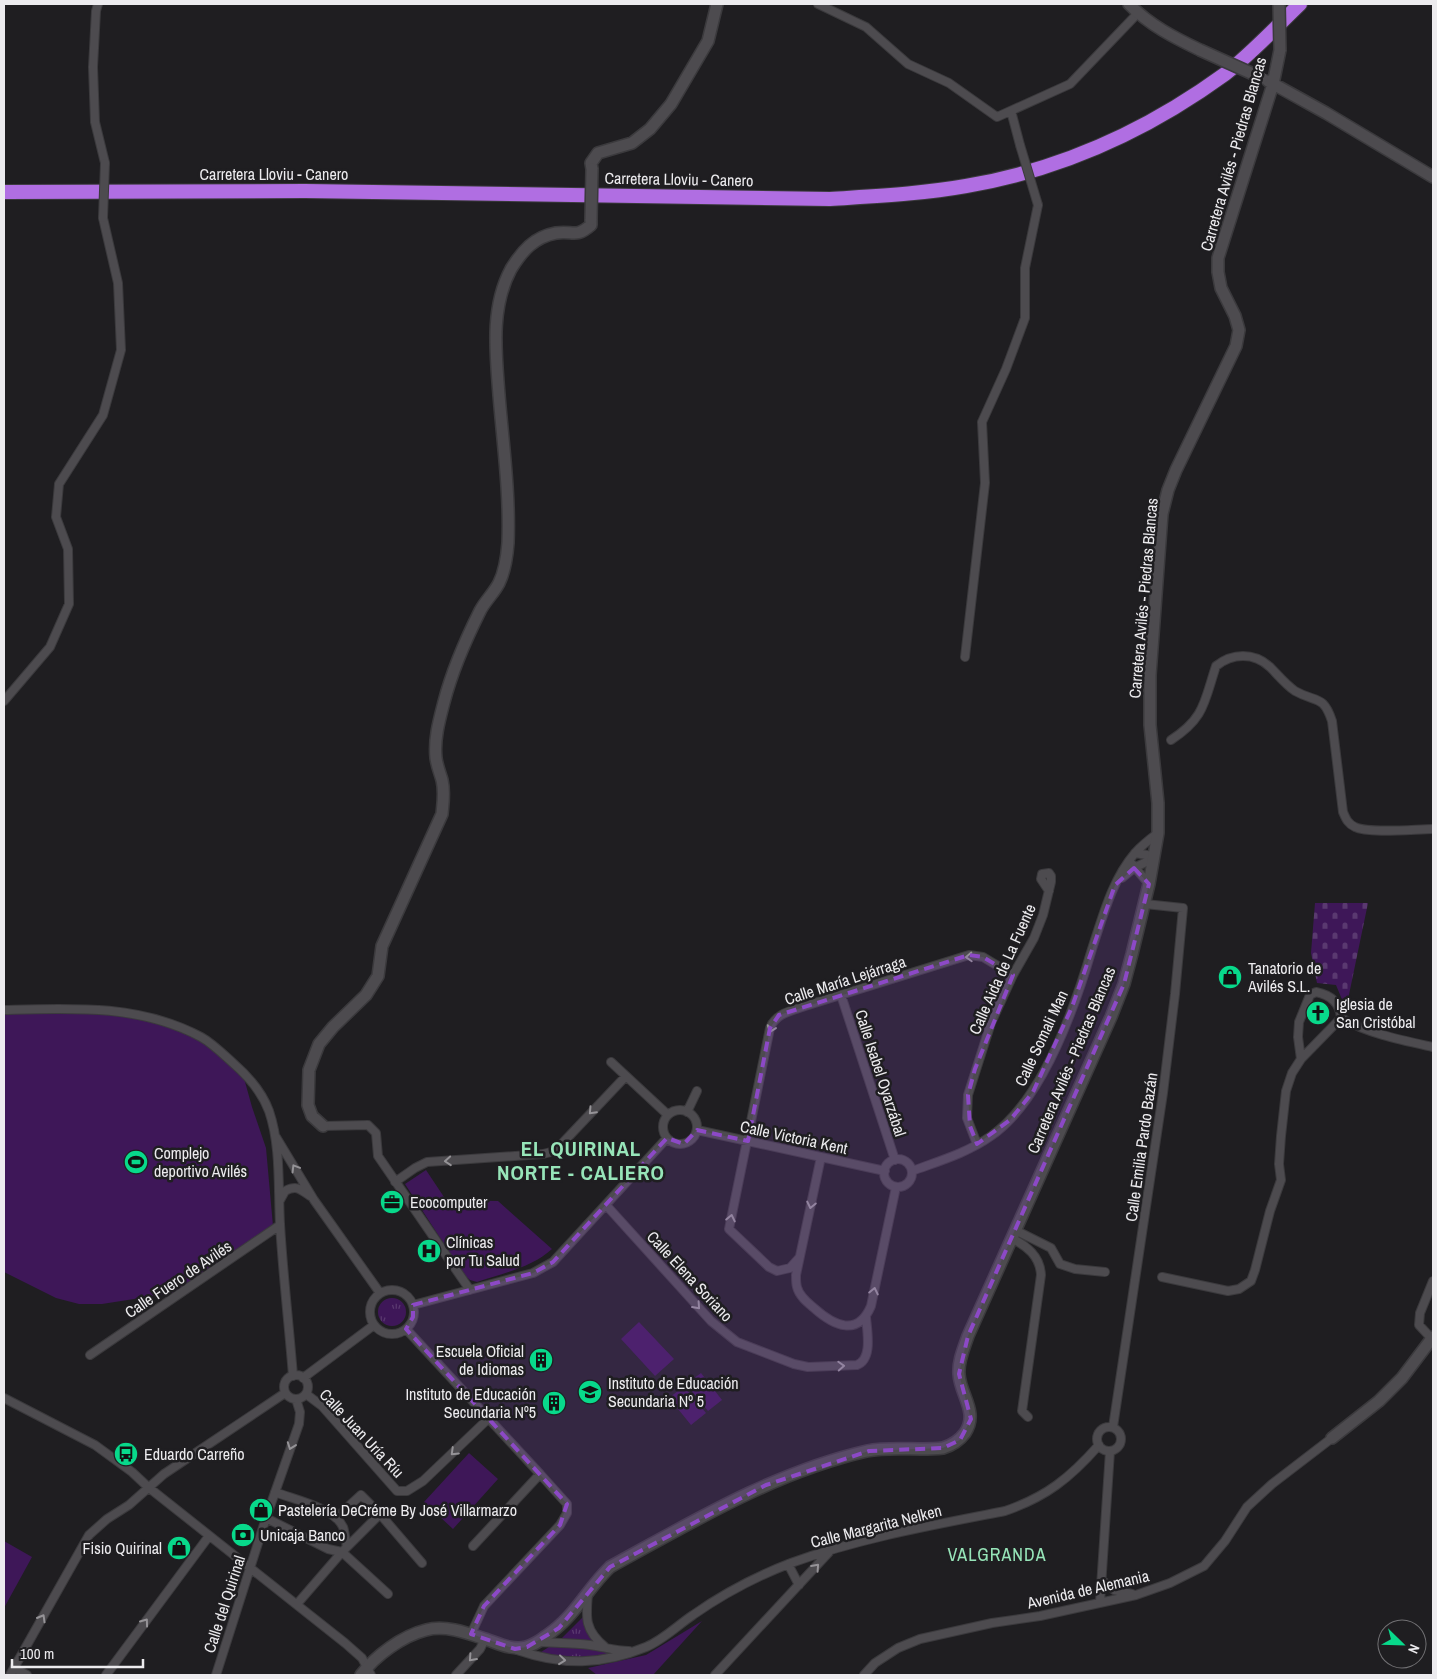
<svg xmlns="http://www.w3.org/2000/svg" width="1437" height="1679" font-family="'Archivo Narrow',sans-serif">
<defs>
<pattern id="grass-tufts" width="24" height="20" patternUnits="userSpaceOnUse" patternTransform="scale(1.25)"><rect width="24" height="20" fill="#3e1758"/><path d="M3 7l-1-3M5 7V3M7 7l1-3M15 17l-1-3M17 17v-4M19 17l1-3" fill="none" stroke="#5a3970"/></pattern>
<pattern id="cemetery-stones" width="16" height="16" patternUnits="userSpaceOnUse" patternTransform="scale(1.25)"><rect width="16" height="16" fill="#3e1758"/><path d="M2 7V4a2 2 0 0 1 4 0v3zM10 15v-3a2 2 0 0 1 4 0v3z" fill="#5a3970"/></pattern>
</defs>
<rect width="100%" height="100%" fill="#1f1e21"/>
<path fill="url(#grass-tufts)" d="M378 1312a14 14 0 1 1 28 0a14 14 0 1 1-28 0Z
M584,1616L595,1642L561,1639Z
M552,1645H576L620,1654C592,1658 566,1658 538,1654Z"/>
<path fill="url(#cemetery-stones)" d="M1315,903H1368L1346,1009L1336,985L1317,983L1311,953Z"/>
<path fill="#3e1758" d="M4,1010L122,1011L202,1038L242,1071L252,1107L266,1148L273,1226L196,1278L185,1291L102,1304H79L56,1298L4,1272Z
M426,1170L446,1200L498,1201L552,1249C531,1268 503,1273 477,1282L470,1280L465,1276L405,1184Z
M639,1322L674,1359L655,1376L621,1339Z
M701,1373L722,1400L708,1411L686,1384Z
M684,1386L706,1413L691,1425L669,1398Z
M469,1453L498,1479L453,1529L424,1502Z
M4,1541L32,1557L4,1608Z
M702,1621L653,1675H597L588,1668L646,1655Z"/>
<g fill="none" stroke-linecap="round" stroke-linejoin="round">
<g stroke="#3b3a3d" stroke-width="10">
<path id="street" d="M98,4L96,11L93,67L95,122L105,163
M818,4L866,27L908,64L949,83L997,117L1070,84L1138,13
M1011,111L1020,145
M965,657L985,483L982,422L1006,369L1025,318V268L1038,205
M4,701L50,647L69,604L68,549L56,517L59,484L103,415L121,350L118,283L103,218
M1171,740C1205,718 1204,702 1216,666C1232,653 1254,652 1270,667C1278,675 1285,684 1295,691C1316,703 1323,694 1332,721L1343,812C1346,819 1348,824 1355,827C1369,834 1416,829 1433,829
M1135,853L1147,855L1154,858
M1132,864L1149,884
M1122,878L1134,868L1154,858
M841,995L895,1160
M4,1010C70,1008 140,1004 201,1037C212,1043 223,1054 233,1063C248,1076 262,1092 269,1111C281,1146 278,1187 280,1224C283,1275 289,1325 293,1376
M1301,1059L1341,1018
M611,1062L668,1115
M663 1127a17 17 0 1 1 34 0a17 17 0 1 1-34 0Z
M687,1112L697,1091
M323,1126L368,1125L376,1133L378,1156L470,1290
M697,1130L885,1171
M276,1137L314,1200L380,1293
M977,1144L967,1118L968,1095L991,1023L1013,975L1034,938L1043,915L1051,882V876L1049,873L1042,874L1041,879L1049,891
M821,1157L796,1275C796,1279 796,1284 797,1287C799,1296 808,1303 814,1308C834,1326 858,1337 871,1306L896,1187
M884 1173a14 14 0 1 1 28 0a14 14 0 1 1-28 0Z
M912,1171C939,1161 967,1153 991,1136C1043,1100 1075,1007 1092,949C1103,916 1112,880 1135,853C1142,845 1150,839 1158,833
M395,1182L415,1168L427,1162L543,1154L555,1151L626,1076
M280,1200L285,1191C297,1185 300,1189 310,1196
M606,1205L711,1321L737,1342L794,1364L808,1367L857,1365C873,1359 867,1331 866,1317
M1015,1230L1051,1248L1060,1264L1075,1269L1105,1272
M1011,1238C1027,1246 1040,1256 1041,1275L1022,1411L1028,1417
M799,1258L790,1268L777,1271L769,1267L729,1229L770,1028C776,1013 791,1011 805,1006L969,955L983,957L1013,975
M1162,1277L1228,1291L1239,1289L1251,1281L1255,1270L1270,1211L1281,1180L1279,1164L1281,1136L1286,1091L1292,1073L1301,1059L1298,1037L1299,1022L1310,995L1316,992C1331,995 1340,1003 1341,1018C1370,1034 1401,1040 1433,1047
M370 1312a22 22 0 1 1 44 0a22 22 0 1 1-44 0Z
M413,1305L533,1273L553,1262L667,1138
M406,1329L540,1474L473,1546
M1432,1339L1419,1325L1420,1313L1433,1281
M90,1355L280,1225
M284 1387a12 12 0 1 1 24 0a12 12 0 1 1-24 0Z
M303,1378L374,1325
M306,1394L322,1406L397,1491H407L423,1481L489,1418
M4,1398L95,1445L132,1472L148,1487L345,1643L362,1658L371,1675
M1097 1439a12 12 0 1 1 24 0a12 12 0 1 1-24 0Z
M1113,1427L1163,1093L1175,994L1183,908L1145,904
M275,1492C292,1499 335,1508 343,1527C345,1532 345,1540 347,1546
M380,1514L422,1563
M266,1518L328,1549L342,1552L380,1514L361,1495L336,1518
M788,1564L799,1585
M1102,1580L1114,1590L1132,1594
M588,1593C586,1617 584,1630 605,1647
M1100,1602L1110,1451
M297,1604L342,1552L388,1594
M471,1634L484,1606L560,1525L567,1513V1504L540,1474
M539,1642C556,1643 573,1643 590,1645C604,1647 616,1651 629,1651
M517,1650C563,1666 602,1665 646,1647C663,1640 678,1625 693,1615C723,1594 757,1576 791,1563C860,1538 933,1525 1005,1511C1046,1497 1070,1478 1099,1445
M14,1668L27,1675
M10,1675L89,1535L107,1519L129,1505L164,1474L285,1393
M106,1675L209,1536
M216,1675L266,1518L299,1424L300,1412L296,1399
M456,1675L480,1649L485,1639
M715,1675L831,1550
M864,1675L875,1663L898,1648L920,1639L992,1623L1040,1616L1136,1595L1170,1583L1204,1566L1225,1541L1247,1507L1272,1484L1332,1438"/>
</g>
<g stroke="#3b3a3d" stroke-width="14">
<path id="secondary" d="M1129,4C1149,25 1175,38 1200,50
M1268,81L1326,113L1433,177
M592,169L591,163L598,153L632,143L650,129L671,104L708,41L717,4
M323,1126L312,1116L308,1105L309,1070L319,1044L333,1027L366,995L378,976L382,946L442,814C443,802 445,792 442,780C440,773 437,766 436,758C434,739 439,721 444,702C452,671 465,641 480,611C485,601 494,593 499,583C505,571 507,556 508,543C510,494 503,444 499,395C496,354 490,308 511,269C522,251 534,237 556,233C573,230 575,239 591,225V219
M1332,1438L1379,1401L1402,1378L1433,1337
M361,1675C375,1656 402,1636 426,1630C444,1625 465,1632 482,1638C496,1642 511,1651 526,1647C533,1645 540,1641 546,1636C575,1617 586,1590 610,1567C692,1522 775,1472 867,1451C892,1446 918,1451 943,1448C953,1445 959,1441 965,1433C979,1412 960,1395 959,1374C958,1361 964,1348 968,1336L1111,1017L1124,984L1132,954L1149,884L1158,833V803L1150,725V675L1162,514L1168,490L1176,470L1236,346L1239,330L1235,316L1221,288L1218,272V258L1273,84L1280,50"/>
</g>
<g stroke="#3b3a3d" stroke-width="16">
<path id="highway" d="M4,192L305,191L830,199C875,196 921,194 966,186C1060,170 1148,130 1225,74C1250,55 1277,26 1300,4"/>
</g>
<use href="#street" stroke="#4d4b4f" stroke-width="8"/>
<use href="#secondary" stroke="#4d4b4f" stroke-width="11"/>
<use href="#highway" stroke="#b06ee2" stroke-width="14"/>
<g stroke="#3b3a3d" stroke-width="10" stroke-linecap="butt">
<path id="street-bridge" d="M1020,145L1038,205
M103,218L105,163"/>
</g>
<g stroke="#3b3a3d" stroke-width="14" stroke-linecap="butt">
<path id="secondary-bridge" d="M1279,4L1280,50
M1200,50L1262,78
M591,219L592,169"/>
</g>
<use href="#street-bridge" stroke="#4d4b4f" stroke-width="8"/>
<use href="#secondary-bridge" stroke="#4d4b4f" stroke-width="11"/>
</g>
<defs><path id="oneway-chevron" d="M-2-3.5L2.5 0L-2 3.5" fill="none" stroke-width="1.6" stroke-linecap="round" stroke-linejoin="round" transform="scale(1.25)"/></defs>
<g stroke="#959397">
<use href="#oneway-chevron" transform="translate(969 957) rotate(177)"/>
<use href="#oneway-chevron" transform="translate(771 1029) rotate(110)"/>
<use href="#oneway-chevron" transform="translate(592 1111) rotate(133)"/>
<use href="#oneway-chevron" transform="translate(448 1161) rotate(176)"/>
<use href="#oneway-chevron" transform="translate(295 1168) rotate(-121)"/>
<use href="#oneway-chevron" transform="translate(811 1205) rotate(102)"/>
<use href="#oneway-chevron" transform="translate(731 1218) rotate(-78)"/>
<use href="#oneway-chevron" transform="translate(874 1291) rotate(-78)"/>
<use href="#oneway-chevron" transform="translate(697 1306) rotate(48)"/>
<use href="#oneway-chevron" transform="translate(841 1366) rotate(-3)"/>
<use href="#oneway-chevron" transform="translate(291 1446) rotate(110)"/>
<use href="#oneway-chevron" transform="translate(454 1452) rotate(136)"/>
<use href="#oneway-chevron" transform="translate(816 1567) rotate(-48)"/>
<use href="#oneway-chevron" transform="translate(42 1618) rotate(-60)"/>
<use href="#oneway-chevron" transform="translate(145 1622) rotate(-54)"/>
<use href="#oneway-chevron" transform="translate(472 1658) rotate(132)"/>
<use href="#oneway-chevron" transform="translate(562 1660) rotate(6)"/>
</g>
<path fill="#8c49c6" fill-opacity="0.2" stroke="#8c49c6" stroke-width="4" stroke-dasharray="10 6" stroke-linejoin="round" d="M1134,868L1149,884L1124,984L968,1336L959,1374L971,1419L960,1440L943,1448L869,1451L766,1485L610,1567L559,1628L527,1647L515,1649L471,1634L484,1606L560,1525L567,1504L406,1329L413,1317V1305L533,1273L553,1262L667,1138L684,1144L697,1130L748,1141L770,1028L779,1015L969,955L983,957L1013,975L975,1069L968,1095L970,1126L977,1144L1010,1120L1033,1092L1072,1007L1115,885Z"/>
<defs>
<g id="shop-disc" transform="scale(1.25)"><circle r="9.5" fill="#08d98b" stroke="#1f1e21"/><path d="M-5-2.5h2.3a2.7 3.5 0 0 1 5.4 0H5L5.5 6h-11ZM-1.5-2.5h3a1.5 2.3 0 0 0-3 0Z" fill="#111"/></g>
<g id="church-disc" transform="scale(1.25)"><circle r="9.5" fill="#08d98b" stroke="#1f1e21"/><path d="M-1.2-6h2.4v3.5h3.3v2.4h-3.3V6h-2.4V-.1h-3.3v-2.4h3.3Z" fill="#111"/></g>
<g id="stadium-disc" transform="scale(1.25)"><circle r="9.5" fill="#08d98b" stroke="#1f1e21"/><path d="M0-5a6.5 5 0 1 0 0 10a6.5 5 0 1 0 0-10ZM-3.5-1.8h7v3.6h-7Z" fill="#111"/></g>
<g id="office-disc" transform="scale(1.25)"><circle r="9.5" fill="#08d98b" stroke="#1f1e21"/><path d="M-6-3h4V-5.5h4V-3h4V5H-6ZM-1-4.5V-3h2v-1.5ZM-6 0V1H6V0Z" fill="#111"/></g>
<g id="hospital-disc" transform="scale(1.25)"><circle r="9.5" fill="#08d98b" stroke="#1f1e21"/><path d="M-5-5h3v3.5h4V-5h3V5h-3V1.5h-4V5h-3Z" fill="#111"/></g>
<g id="building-disc" transform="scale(1.25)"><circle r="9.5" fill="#08d98b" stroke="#1f1e21"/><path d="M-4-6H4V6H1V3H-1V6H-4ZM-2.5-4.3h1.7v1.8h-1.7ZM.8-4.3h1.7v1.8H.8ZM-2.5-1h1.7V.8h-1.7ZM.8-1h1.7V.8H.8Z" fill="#111"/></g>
<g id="university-disc" transform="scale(1.25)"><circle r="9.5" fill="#08d98b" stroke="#1f1e21"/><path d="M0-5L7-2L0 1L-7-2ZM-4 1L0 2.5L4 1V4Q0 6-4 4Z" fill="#111"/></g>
<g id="bus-disc" transform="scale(1.25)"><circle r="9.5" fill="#08d98b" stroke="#1f1e21"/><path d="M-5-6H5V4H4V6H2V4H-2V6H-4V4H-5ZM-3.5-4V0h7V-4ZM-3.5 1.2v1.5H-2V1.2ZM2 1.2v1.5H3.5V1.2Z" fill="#111"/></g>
<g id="bank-disc" transform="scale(1.25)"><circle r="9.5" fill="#08d98b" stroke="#1f1e21"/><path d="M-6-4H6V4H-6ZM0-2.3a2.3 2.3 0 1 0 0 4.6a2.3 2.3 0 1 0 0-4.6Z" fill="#111"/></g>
</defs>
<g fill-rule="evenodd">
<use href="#shop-disc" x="1230" y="977"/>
<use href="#church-disc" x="1318" y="1013"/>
<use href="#stadium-disc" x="136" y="1162"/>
<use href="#office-disc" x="392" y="1202"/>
<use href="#hospital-disc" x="429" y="1251"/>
<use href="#building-disc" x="541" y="1360"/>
<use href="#university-disc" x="590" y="1392"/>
<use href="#building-disc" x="554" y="1403"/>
<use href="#bus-disc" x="126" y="1454"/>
<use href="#shop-disc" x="261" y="1510"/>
<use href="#bank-disc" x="243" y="1535"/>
<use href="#shop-disc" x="179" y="1548"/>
</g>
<g text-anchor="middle" stroke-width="5" stroke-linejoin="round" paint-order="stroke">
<g font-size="16" fill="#ecebee" stroke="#1f1e21">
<text transform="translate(1233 154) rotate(-74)" y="6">Carretera Avilés - Piedras Blancas</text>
<text x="274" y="180">Carretera Lloviu - Canero</text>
<text transform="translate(679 179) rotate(1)" y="6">Carretera Lloviu - Canero</text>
<text transform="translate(1143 598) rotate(-85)" y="6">Carretera Avilés - Piedras Blancas</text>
<text transform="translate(1002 969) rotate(-66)" y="6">Calle Aida de La Fuente</text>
<text transform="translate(845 980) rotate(-18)" y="6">Calle María Lejárraga</text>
<text transform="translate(1041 1038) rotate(-65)" y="6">Calle Somali Man</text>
<text transform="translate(1071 1060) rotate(-67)" y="6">Carretera Avilés - Piedras Blancas</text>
<text transform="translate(881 1073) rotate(72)" y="6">Calle Isabel Oyarzábal</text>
<text transform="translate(794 1137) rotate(12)" y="6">Calle Victoria Kent</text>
<text transform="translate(1141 1147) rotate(-82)" y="6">Calle Emilia Pardo Bazán</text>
<text transform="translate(690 1276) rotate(47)" y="6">Calle Elena Soriano</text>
<text transform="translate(178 1279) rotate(-34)" y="6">Calle Fuero de Avilés</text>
<text transform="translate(362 1433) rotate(47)" y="6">Calle Juan Uría Ríu</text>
<text transform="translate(876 1526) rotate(-14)" y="6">Calle Margarita Nelken</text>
<text transform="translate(1088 1589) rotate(-13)" y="6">Avenida de Alemania</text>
<text transform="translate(224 1604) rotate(-72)" y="6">Calle del Quirinal</text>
</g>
<g font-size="16" fill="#ecebee" stroke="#1f1e21" text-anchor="start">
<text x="1248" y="974">Tanatorio de<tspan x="1248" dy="18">Avilés S.L.</tspan></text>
<text x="1336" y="1010">Iglesia de<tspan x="1336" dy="18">San Cristóbal</tspan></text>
<text x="154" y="1159">Complejo<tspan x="154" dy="18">deportivo Avilés</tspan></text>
<text x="410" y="1208">Ecocomputer</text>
<text x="446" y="1248">Clínicas<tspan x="446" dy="18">por Tu Salud</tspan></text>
<text x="524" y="1357" text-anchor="end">Escuela Oficial<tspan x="524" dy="18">de Idiomas</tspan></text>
<text x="608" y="1389">Instituto de Educación<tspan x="608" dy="18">Secundaria Nº 5</tspan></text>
<text x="536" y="1400" text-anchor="end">Instituto de Educación<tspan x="536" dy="18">Secundaria Nº5</tspan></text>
<text x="144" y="1460">Eduardo Carreño</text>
<text x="278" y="1516">Pastelería DeCréme By José Villarmarzo</text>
<text x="260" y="1541">Unicaja Banco</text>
<text x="162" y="1554" text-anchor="end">Fisio Quirinal</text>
</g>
<g font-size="18" letter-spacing="1" fill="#97e5b9" stroke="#1f1e21">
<text x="997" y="1561">VALGRANDA</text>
</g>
<g font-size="21" font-weight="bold" letter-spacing="1" fill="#97e5b9" stroke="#1f1e21">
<text x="581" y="1156">EL QUIRINAL<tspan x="581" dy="24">NORTE - CALIERO</tspan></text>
</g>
</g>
<rect width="1437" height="1679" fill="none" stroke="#ecebee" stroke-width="10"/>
<g transform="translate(1402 1644) rotate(113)"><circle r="24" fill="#1f1e21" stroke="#717073"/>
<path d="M0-4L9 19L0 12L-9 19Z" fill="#08d98b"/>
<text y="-8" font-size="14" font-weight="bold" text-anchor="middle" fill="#ecebee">N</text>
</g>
<path d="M12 1659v8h131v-8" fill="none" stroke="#ecebee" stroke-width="2.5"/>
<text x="20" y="1659" font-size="15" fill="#ecebee" stroke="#1f1e21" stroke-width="4" paint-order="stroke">100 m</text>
</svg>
